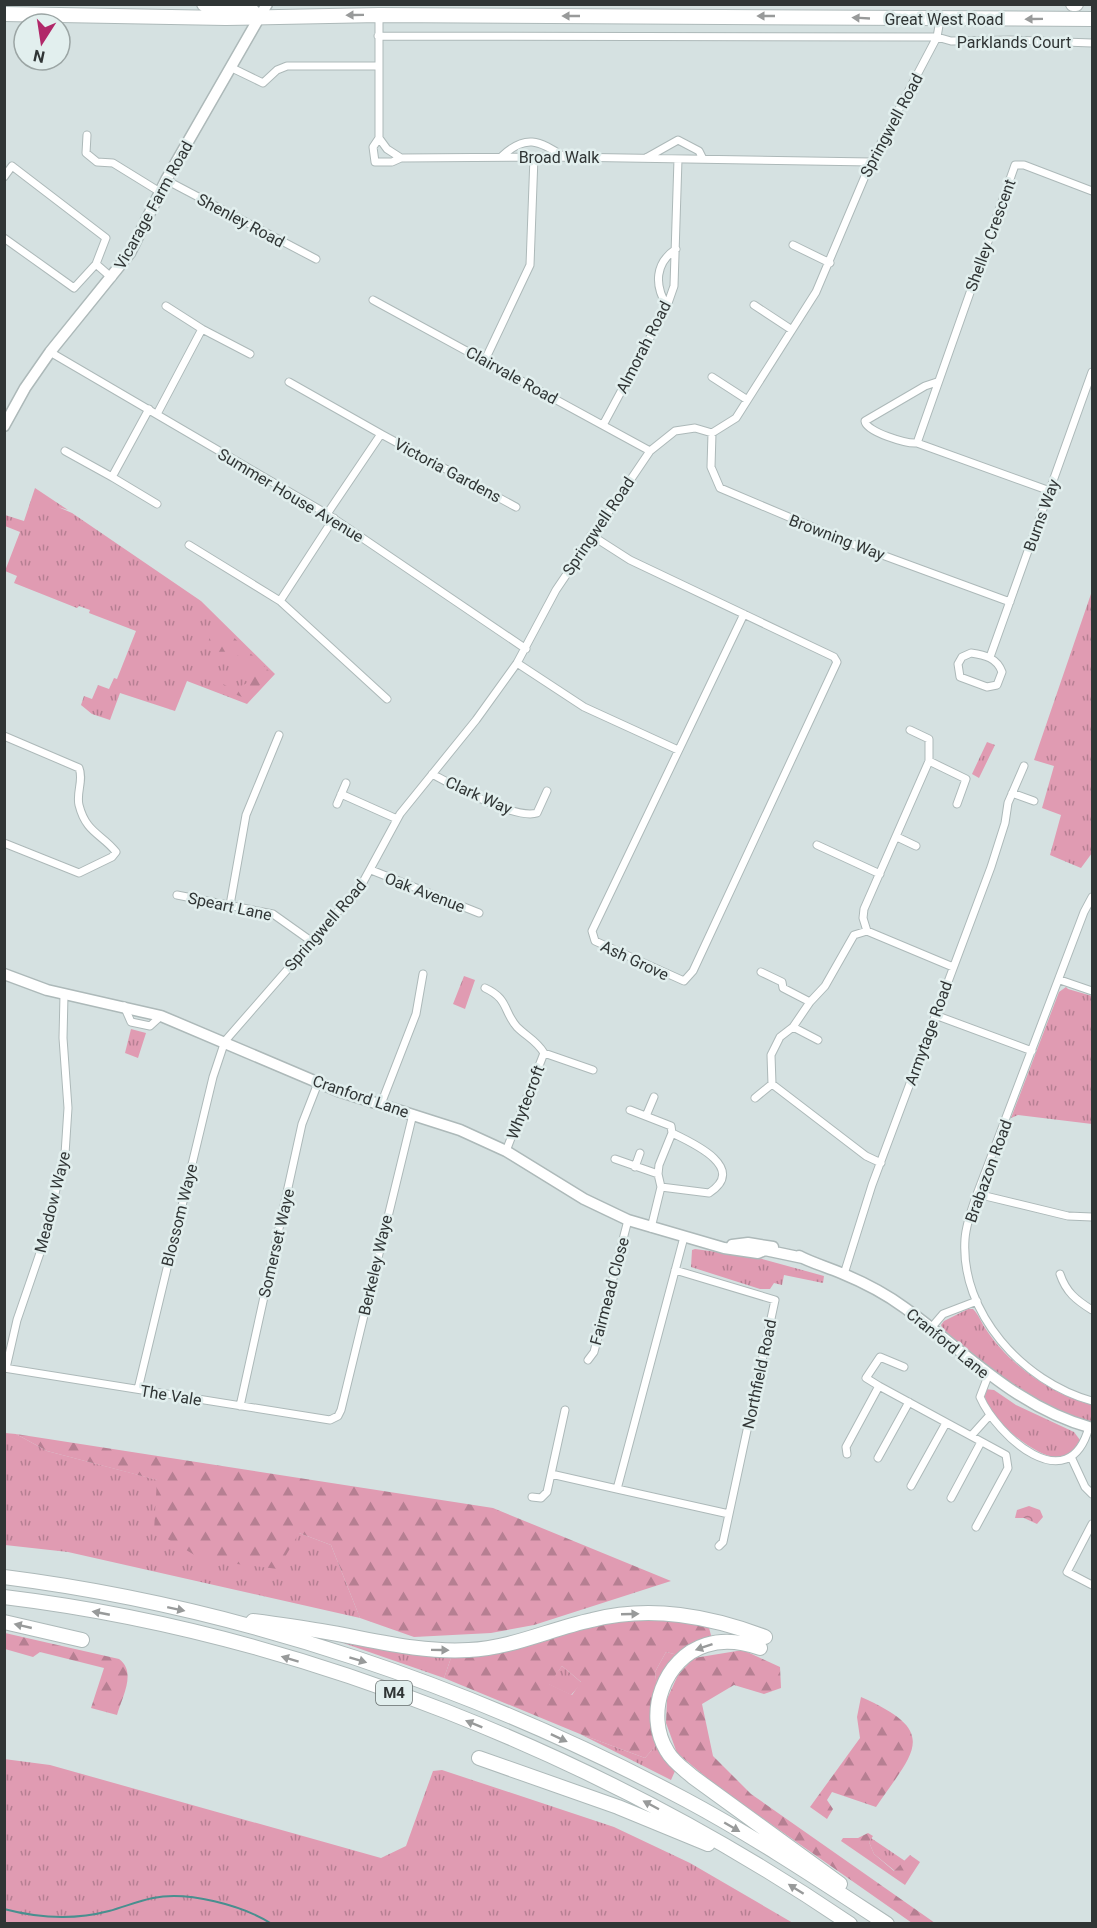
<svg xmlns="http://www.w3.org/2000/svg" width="1097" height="1928" font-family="Roboto,sans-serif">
<defs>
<pattern id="grass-tufts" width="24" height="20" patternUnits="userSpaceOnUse" patternTransform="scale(1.5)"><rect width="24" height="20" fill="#e09bb2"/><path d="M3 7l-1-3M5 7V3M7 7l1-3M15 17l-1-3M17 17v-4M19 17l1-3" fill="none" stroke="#b67f92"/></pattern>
<pattern id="forest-firs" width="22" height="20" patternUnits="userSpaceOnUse" patternTransform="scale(1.5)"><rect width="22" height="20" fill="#e09bb2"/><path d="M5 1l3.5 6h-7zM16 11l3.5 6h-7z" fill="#b67f92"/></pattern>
<pattern id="park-crowns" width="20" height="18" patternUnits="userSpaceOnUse" patternTransform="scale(1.5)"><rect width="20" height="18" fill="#e09bb2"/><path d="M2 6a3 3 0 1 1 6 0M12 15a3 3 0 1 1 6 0" fill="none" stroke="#b67f92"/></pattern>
</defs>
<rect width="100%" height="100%" fill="#d5e1e1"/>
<path fill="url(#grass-tufts)" d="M35,488L68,510L58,507L72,513L201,601L275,674L247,704L187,681L175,711L120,693L110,720L92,714L81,705L84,696L92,699L98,685L109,689L114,678L117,679L136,631L89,613L90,610L79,606L77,608L14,583L17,576L5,571L20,532L5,526V515L24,521Z
M1092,591V853L1081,868L1050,855L1061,815L1042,808L1054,766L1034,760Z
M987,742L995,745L979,778L972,774Z
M464,976L475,980L465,1009L453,1004Z
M1066,987L1068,989L1092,996V1124L1018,1115L1011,1118L1059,992Z
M131,1029L146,1033L138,1058L125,1053Z
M695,1249L755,1257L824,1276L823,1283L784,1275L782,1285L774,1283L770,1289H760L691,1267L692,1250Z
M968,1309H973C979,1315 981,1322 985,1328C1009,1365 1051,1394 1092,1405V1422C1034,1407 987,1367 943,1329L941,1325L944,1321Z
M985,1389L994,1390L1016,1405L1074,1432L1080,1440C1076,1447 1072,1454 1064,1457C1042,1465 978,1412 985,1389Z
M5,1433L16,1434L47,1451L158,1480L331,1545L360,1618L68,1552L5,1545Z
M323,1636L452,1655L444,1678Z
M666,1652L678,1655L657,1687L655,1672Z
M562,1666L582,1683L571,1695L548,1684Z
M580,1734L645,1758L657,1744L675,1771L671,1780Z
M4,1759L50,1765L381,1858L406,1846L433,1771L442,1770L614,1827L690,1863L793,1923H5Z
M871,1838L905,1861L895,1871L874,1854L869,1842Z"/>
<path fill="url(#forest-firs)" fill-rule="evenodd" d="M223,627L271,673L247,699L227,691L223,684L234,690L247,683L254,675C243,656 236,650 214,652L207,646L212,631Z
M16,1434L493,1508L671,1581L534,1625L491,1633L414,1637L360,1618L331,1545L299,1533L278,1569L203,1560L154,1531L157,1480L47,1451Z
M660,1617L708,1624L712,1639L678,1655L666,1652L655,1672L657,1687L651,1710L657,1744L645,1758L580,1734L444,1678L452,1655L609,1621ZM562,1666L581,1682L572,1695L549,1684Z
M5,1633L119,1659C137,1672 122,1697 117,1715L91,1708L104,1668L40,1652L33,1657L5,1649Z
M743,1650L780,1667L781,1688L764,1694L734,1685L702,1704L713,1756L751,1794L935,1923H912L718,1787L677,1753L666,1723L667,1699L678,1675L694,1658Z
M861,1697C940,1732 915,1750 876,1807L832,1792L827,1800L833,1809L827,1819L810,1807L860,1738L857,1717Z
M868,1833L873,1836L869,1842L874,1854L894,1871L910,1855L920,1862L905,1885L841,1841L843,1838H858Z"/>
<path fill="url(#park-crowns)" d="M1029,1506L1040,1510L1043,1517L1037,1524L1024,1518H1015L1017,1510Z"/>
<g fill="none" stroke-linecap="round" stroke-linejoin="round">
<path stroke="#488f8f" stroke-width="2" d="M4,1909C38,1918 75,1920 109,1911C124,1907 138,1901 153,1898C188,1891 242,1905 272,1924"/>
<g stroke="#adb9b9" stroke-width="9">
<path id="street" d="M379,15V138L387,149L401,158L564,157L871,162
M378,36L937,37L951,41L1011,40L1092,43
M232,68L263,83L277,70L287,66H378
M87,135L86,153L97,162L113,163L160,192
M379,138L373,147L375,162H392L401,158
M501,157C525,134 539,140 564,157
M646,158L678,140L699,151L703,159
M4,177L12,166L106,238L96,264L74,288L4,238
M166,180L316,259
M793,245L830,263
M96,264L112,278
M373,300L650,451
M754,305L792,330
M667,306C654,285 655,263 676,249
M202,329L250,354
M50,352L327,514L526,649
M485,360L530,265L534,157
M712,377L746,399
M289,382L381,434
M149,409L112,477L157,504
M157,414L202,329L166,306
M603,425L667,306L674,286L678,159
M712,433L711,467L720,488L855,545L1010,602
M917,443C907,444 866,432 865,421L925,386L937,382
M65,451L112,477
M1050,491L917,443L1015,165H1024L1092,191
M327,514L381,434L516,507
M334,518L280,601L387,699
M591,535L630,560L834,657L837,662L693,971L684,981L595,941L592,931L744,614
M189,545L280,601
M971,653C985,655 997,658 1002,672L997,685L987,687L960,677L958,664L962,657Z
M990,657L1092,372
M517,663L584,707L678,750
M4,736L79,768C84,780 76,792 79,805C86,833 102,834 116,852L112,857L79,873L4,843
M929,761L966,779L957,804
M432,774C453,785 515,820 537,813L547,791
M1012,793L1034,801
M341,794L397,819
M337,804L346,783
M897,837L916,846
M817,845L880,874
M371,870L479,913
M177,895L273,914L311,941
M1092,897L1084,912L977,1194C972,1208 966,1224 965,1239C960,1313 1023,1382 1092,1401
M230,905L246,815L279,735
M867,931L863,918L864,909L929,761V739L910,730
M761,972L782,982L783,988L810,1002
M1060,980L1092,991
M485,988C509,999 503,1011 517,1027C527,1037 536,1040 544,1053L506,1151
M124,1006L131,1022L150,1026L161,1016
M935,1015L1032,1051
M793,1027L818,1040
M544,1053L593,1070
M755,1098L772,1084
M381,1104L416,1014L423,974
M630,1110L671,1126L672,1133L659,1165L658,1174L661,1187L651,1228
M646,1116L654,1097
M615,1159L658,1174
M881,1163L866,1156L772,1084L771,1055L780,1037L793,1027L810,1002L825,986L854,935L867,931L953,967
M635,1167L640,1153
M661,1187L709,1193C748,1168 693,1143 672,1133
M977,1194L1068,1216L1092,1217
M675,1270L775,1300L723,1542L719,1546
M844,1274L872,1185L991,867L1005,823L1008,803L1024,766
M1060,1274C1066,1292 1076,1300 1092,1310
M931,1328L943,1314L977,1301
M588,1360L594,1352L628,1220
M4,1368L330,1420L338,1416L341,1410L413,1114
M6,1368L17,1320L40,1253L65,1154L68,1108L63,1038L64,995
M988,1376L980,1397C997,1436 1069,1501 1089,1427
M879,1386L866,1378L880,1357L904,1367
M138,1389L213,1077L225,1041L362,884L400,814L476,720L517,663L556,590L650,451L675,431L695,428L712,433L736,418L816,292L871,162L937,37L940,20
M240,1406L302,1124L318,1083
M971,1436L989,1416
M847,1454L846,1447L879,1386L1006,1455L1008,1468L976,1527
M878,1458L909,1402
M1072,1459L1085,1487L1092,1494
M551,1474L617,1489L684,1237
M911,1486L946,1423
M617,1489L729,1514
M532,1497L541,1498L547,1492L565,1410
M951,1498L981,1442
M1092,1524L1067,1572L1092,1585"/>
</g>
<g stroke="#adb9b9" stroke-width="13">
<path id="secondary" d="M4,426L25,388L50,352L130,253L166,180L267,4
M4,974L47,990L161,1016L338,1091L460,1130L506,1151L584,1199L628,1220L724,1248L758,1253L765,1250L803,1258
M732,1245L748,1243L773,1247
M799,1256C812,1263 827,1267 841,1273C863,1282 886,1294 905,1308C966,1352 1017,1408 1092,1428"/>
</g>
<g stroke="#adb9b9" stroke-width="16">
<path id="highway" d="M204,4L248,7L258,17
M1073,4H1076
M4,14L226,18L379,15L1092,19
M4,1577C241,1607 476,1688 686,1800C755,1837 821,1881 887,1924
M4,1597C301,1633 604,1757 850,1924
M253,1621C276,1624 298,1627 321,1631C370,1639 418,1653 469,1650C512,1648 550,1629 592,1620C651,1605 709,1616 765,1637
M4,1622L82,1640
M760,1648C743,1642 725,1639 706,1645C664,1658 644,1714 667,1751C673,1762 684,1769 693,1777L840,1884
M479,1758L618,1807L708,1844"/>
</g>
<use href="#street" stroke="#fff" stroke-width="7"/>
<use href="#secondary" stroke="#fff" stroke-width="10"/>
<use href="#highway" stroke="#fff" stroke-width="14"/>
</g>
<defs><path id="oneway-solid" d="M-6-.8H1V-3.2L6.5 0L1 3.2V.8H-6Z" transform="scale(1.5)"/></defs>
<g fill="#989a9a">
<use href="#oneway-solid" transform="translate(355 15) rotate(179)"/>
<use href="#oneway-solid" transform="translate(571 16) rotate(-180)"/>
<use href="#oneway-solid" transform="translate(766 16) rotate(-180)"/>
<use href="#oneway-solid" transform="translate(861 18) rotate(-177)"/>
<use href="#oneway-solid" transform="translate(1034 19) rotate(179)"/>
<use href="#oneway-solid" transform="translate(176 1609) rotate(12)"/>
<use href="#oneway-solid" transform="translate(101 1613) rotate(-169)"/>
<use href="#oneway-solid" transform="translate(630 1614) rotate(-2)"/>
<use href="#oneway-solid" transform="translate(23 1626) rotate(-167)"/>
<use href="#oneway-solid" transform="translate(704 1647) rotate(161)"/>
<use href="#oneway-solid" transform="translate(440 1650) rotate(1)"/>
<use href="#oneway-solid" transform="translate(290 1659) rotate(-163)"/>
<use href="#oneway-solid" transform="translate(358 1660) rotate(17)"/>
<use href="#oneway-solid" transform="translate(474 1724) rotate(-158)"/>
<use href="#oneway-solid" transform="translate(559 1738) rotate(25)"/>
<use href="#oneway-solid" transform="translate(651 1805) rotate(-152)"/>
<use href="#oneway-solid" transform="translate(732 1827) rotate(30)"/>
<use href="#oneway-solid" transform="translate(796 1889) rotate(-148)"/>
</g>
<g text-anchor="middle" stroke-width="5" stroke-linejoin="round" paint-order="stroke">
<rect fill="#e2efee" stroke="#656d6c" stroke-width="1.5" x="376" y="1681" width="36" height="24" rx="4.5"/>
<g font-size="15" font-weight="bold" fill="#303535">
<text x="394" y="1698">M4</text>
</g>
<g font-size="16" fill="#303535" stroke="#e2efee">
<text x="944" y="25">Great West Road</text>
<text x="1014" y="48">Parklands Court</text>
<text transform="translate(891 125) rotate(-62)" y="6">Springwell Road</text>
<text x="559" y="163">Broad Walk</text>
<text transform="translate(153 205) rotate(-61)" y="6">Vicarage Farm Road</text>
<text transform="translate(241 220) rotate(28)" y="6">Shenley Road</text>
<text transform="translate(990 235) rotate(-70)" y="6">Shelley Crescent</text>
<text transform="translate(643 347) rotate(-63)" y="6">Almorah Road</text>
<text transform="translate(512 375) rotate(29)" y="6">Clairvale Road</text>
<text transform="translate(448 470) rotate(28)" y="6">Victoria Gardens</text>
<text transform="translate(291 495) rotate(31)" y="6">Summer House Avenue</text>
<text transform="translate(1041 515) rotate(-70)" y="6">Burns Way</text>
<text transform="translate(598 526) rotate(-56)" y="6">Springwell Road</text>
<text transform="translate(837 537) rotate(21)" y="6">Browning Way</text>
<text transform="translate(479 795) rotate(24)" y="6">Clark Way</text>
<text transform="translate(425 892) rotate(21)" y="6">Oak Avenue</text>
<text transform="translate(230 906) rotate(12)" y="6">Speart Lane</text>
<text transform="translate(325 925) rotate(-49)" y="6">Springwell Road</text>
<text transform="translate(635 960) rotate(25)" y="6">Ash Grove</text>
<text transform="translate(928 1033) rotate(-70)" y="6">Armytage Road</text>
<text transform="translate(361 1096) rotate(19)" y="6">Cranford Lane</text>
<text transform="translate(525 1102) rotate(-69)" y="6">Whytecroft</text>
<text transform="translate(988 1171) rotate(-70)" y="6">Brabazon Road</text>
<text transform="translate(52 1202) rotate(-76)" y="6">Meadow Waye</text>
<text transform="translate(179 1215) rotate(-76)" y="6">Blossom Waye</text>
<text transform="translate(276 1243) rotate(-77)" y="6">Somerset Waye</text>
<text transform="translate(375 1265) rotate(-77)" y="6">Berkeley Waye</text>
<text transform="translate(609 1291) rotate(-75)" y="6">Fairmead Close</text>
<text transform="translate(948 1343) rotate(39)" y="6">Cranford Lane</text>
<text transform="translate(759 1374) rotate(-78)" y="6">Northfield Road</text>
<text transform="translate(171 1395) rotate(9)" y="6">The Vale</text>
</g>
</g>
<rect width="1097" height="1928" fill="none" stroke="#303535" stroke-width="12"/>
<g transform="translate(42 42) rotate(192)"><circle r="28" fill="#e2efee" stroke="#9ba5a4" stroke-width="1.5"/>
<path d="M0-4.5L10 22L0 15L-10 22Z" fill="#b12869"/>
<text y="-9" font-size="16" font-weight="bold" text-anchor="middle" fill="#303535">N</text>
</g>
</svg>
